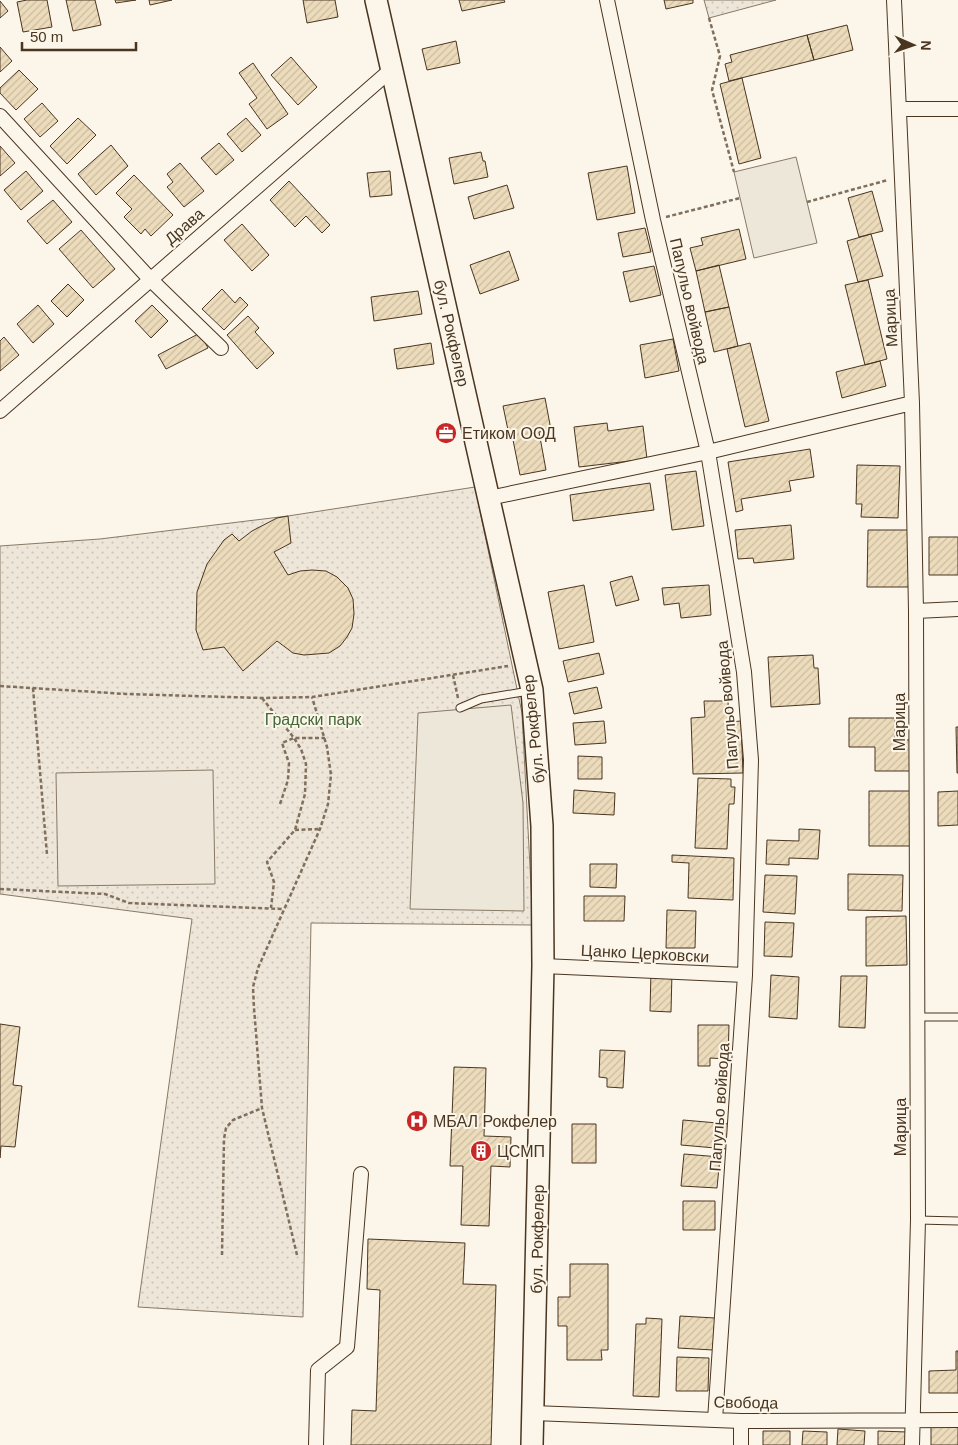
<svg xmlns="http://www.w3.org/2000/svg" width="958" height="1445" font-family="Arial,sans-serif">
<defs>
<pattern id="green-dots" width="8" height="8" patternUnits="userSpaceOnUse" patternTransform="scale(1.25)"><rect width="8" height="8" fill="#ede6d9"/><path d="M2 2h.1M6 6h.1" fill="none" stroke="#cdc6ba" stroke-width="1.8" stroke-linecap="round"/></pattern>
<pattern id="building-hatch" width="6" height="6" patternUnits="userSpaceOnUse" patternTransform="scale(1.25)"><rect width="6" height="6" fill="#ecdcbc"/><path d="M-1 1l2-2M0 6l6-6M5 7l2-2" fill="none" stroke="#ccbda1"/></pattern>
</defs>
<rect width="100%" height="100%" fill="#fbf6e9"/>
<path fill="url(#green-dots)" stroke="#887966" d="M704,0H776L709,18Z
M475,487L522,713L533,925L311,923L303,1317L138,1307L192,919L0,894V546L100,539L288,516Z"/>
<path fill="#ede6d9" stroke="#887966" d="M213,770L215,884L58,886L56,773Z"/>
<path fill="#ede7d9" stroke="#887966" d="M796,157L817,243L754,258L734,172Z
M511,705L523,803L524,911L410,909L418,713Z"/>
<path fill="url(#building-hatch)" stroke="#4a3520" d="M27,0H47L52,27L23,32L17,2Z
M66,0H95L101,25L73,31Z
M115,0H136L116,3Z
M149,0H172L150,5Z
M303,0H335L338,17L307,23Z
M459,0H504L505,2L462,11Z
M664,0H693V3L666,9Z
M0,1L8,11L0,18Z
M847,25L853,50L814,60L807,35Z
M807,35L814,60L729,81L725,64L732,62L730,55Z
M456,41L460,63L427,70L422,49Z
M0,47L12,61L0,72Z
M291,57L317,87L298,105L271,75Z
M253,63L288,114L267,129L249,104L257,98L239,73Z
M19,70L38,89L16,110L0,93V88Z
M742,78L761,158L739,164L720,84Z
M42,103L58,121L40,137L24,119Z
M78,118L96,135L67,164L50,146Z
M246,118L261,135L242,152L227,134Z
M219,143L234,160L216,175L201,158Z
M111,145L128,166L96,195L78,174Z
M0,146L15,163L0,176Z
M481,152L483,161H485L488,177L454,184L449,158Z
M180,163L204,191L184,207L167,187L173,182L167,174Z
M627,166L635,213L597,220L588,173Z
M26,171L43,191L21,210L4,190Z
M390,171L392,195L370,197L367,173Z
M134,175L173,215L151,236L145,229L141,234L124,217L132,209L116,193Z
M289,181L330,225L322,233L306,216L295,227L270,200Z
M507,185L514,208L474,219L468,197Z
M872,191L883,231L859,237L848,198Z
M53,200L72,222L47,244L27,221Z
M242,224L269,255L252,271L224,240Z
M645,228L651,252L623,257L618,233Z
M739,229L746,259L696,271L690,248L703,245L701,238Z
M81,230L115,269L93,288L59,249Z
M871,234L883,276L858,282L847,241Z
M509,251L519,280L480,294L470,265Z
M719,265L729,307L705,312L696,271Z
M654,266L661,295L630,302L623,272Z
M868,280L887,359L865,365L845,285Z
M68,284L84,300L67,317L51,301Z
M222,289L235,303L240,297L248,305L224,330L202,309Z
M418,291L422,314L374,321L371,297Z
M38,305L54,324L33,343L17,324Z
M152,305L168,321L151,338L135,321Z
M729,307L738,346L714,352L705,312Z
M248,316L259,328L255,332L274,353L257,369L227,335Z
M200,333L208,348L166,369L158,355Z
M4,337L19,355L0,371V341Z
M673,339L679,371L645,378L640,345Z
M431,343L434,364L397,369L394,349Z
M750,343L769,421L745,427L727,349Z
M880,361L886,386L842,398L836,372Z
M545,398L551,430L539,432L546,470L520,475L512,435H509L503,406Z
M607,423L608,431L643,426L647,459L579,467L574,427Z
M810,449L814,477L789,481L791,491L741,499L743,510L736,512L728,462Z
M857,465L900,466L898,518L861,517L862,504H856Z
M696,471L704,526L672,530L665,475Z
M650,483L654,510L573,521L570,495Z
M288,516L291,543L274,552L288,575L300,571L312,570L326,571L337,577L348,588L353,599L354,614L352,628L347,637L340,646L329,653L304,655L293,653L277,641L243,671L224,647L203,650L196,630L197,592L207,564L224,540L232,534L239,541L252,531L277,518Z
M791,525L794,559L754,563L753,558L738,559L735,530Z
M868,530H911L909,587H867Z
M929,537H958V575H929Z
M632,576L639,600L616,606L610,582Z
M584,585L594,642L559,649L548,592Z
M709,585L711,615L681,618L679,603L664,605L662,588Z
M599,653L604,674L568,682L563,661Z
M813,655L814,668H818L820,704L771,707L768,657Z
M597,687L602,708L574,714L569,693Z
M704,701H728L729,722L741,721L743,773L693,774L691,718L705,717Z
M849,718H895V740H910V771H875V747H849Z
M604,721L606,743L575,745L573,723Z
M956,727H958V773H957Z
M578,756L602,757V779H578Z
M698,778L731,779V787H735L734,804H729L727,849L695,848Z
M574,790L615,793L614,815L573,813Z
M869,791H912V846H869Z
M958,791V825L938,826V792Z
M799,829L820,830L818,859L789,858V865L766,864L767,840L799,841Z
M672,855L734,858L733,900L688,898L689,863L672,862Z
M590,864H617L616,888L590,887Z
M848,874L903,875L902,911L848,910Z
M765,875L797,876L795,914L763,912Z
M584,896H625L624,921H584Z
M667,910L696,911L695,948H666Z
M906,916L907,965L866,966V917Z
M765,922L794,923L792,957L764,956Z
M651,971L672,972L671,1012L650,1011Z
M771,975L799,977L797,1019L769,1017Z
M841,976H867L865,1028L839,1027Z
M0,1024L20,1027L13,1085L22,1086L15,1147L1,1146L0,1158Z
M698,1025H729L728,1059L710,1058V1066H698Z
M600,1050L625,1051L623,1088L607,1087V1078L599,1077Z
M454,1067L486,1068L484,1136L511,1137L510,1167L491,1166L489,1226L461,1225L463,1166H450Z
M683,1120L729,1124L727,1149L681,1145Z
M572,1124H596V1163H572Z
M684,1154L720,1157L717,1188L681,1186Z
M683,1201H715V1230H683Z
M368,1239L465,1243L463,1284L496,1285L491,1445H351L352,1410L376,1411L380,1290L367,1289Z
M570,1264H608V1350H601L602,1360H567V1326H558V1297H570Z
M680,1316L715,1318L713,1350L678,1348Z
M646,1318L662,1319L659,1397L633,1396L636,1324H646Z
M956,1351H958V1393H929V1371L956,1370Z
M677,1357L709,1358L708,1391H676Z
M931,1422L958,1423V1445H931Z
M838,1429L865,1431L864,1445H837Z
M763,1431H790V1445H763Z
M803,1431L827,1432V1445H802Z
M878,1431L907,1432V1445H878Z"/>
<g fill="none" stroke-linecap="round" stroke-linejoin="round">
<g stroke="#4a3520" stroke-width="9">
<path id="service" d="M460,708L481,699L529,691
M918,1017H958
M918,1220L958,1221"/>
</g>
<g stroke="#4a3520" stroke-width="16">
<path id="minor" d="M607,0L653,220L708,452L744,672L751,760L745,975L715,1420
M894,0L912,403L916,611L918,1220L912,1445
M899,109H958
M0,116L150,279L221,348
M0,411L392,69
M489,498L708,452L912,403
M916,611L958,609
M543,966L745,975
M533,1413L741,1421L958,1420
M316,1445L318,1370L347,1347L361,1174
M741,1445V1421"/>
</g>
<g stroke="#4a3520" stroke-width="24">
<path id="primary" d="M376,0L532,690L542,826L543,966L532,1445"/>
</g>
<path stroke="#7f6f5c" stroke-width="2.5" stroke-dasharray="4 2.5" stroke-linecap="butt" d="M709,18L720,56L712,90L734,172
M807,202L888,180
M666,217L740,198
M453,675L458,698
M0,686L126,694L262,698L312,697L508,666
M33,688L47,855
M262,698L294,738L301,749L306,764L305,794L295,830L267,862L274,882L271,908
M280,804L288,780L289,763L282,743L294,738H325
M295,830L320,829
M0,889L105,894L129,903L284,909
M222,1255L224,1139L226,1128L233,1120L262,1108
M297,1255L262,1108L254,1008L253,987L258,968L320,829L328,804L331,775L327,747L312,697"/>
<use href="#service" stroke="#fbf6e9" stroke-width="7"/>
<use href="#minor" stroke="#fbf6e9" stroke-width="14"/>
<use href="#primary" stroke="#fbf6e9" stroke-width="21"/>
</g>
<defs>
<g id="office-disc" transform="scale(1.125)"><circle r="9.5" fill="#c62828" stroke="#fbf6e9"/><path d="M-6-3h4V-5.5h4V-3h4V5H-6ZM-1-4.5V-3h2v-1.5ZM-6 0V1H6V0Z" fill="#fff"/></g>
<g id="hospital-disc" transform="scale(1.125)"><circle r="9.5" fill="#c62828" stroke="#fbf6e9"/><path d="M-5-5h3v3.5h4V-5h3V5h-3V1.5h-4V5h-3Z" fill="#fff"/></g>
<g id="building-disc" transform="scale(1.125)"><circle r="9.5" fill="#c62828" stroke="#fbf6e9"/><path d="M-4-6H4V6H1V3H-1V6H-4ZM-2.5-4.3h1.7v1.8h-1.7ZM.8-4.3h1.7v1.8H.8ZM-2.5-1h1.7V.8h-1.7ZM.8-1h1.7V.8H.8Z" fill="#fff"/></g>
</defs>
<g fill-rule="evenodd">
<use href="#office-disc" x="446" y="433"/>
<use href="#hospital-disc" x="417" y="1121"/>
<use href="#building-disc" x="481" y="1151"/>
</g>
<g text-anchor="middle" stroke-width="4" stroke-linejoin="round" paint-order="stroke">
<g font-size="16" fill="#4a3520" stroke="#fbf6e9">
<text transform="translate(184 226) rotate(-41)" y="6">Драва</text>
<text transform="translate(690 301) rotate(77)" y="6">Папульо войвода</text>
<text transform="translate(890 318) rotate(-93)" y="6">Марица</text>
<text transform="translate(452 333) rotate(77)" y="6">бул. Рокфелер</text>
<text transform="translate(727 705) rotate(-95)" y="6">Папульо войвода</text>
<text transform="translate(899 722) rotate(-90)" y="6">Марица</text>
<text transform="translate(533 729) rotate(-96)" y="6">бул. Рокфелер</text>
<text transform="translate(645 953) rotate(3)" y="6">Цанко Церковски</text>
<text transform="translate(719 1107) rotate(-86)" y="6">Папульо войвода</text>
<text transform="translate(900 1127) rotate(-90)" y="6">Марица</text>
<text transform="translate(537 1239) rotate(-89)" y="6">бул. Рокфелер</text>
<text transform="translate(746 1402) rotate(1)" y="6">Свобода</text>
</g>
<g font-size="16" fill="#4a3520" stroke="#fbf6e9" text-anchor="start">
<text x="462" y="439">Етиком ООД</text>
<text x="433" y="1127">МБАЛ Рокфелер</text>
<text x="497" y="1157">ЦСМП</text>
</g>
<g font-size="16" fill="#436837" stroke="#fbf6e9">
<text x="313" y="725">Градски парк</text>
</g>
</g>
<g transform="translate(913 45) rotate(92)" stroke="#fbf6e9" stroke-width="4" paint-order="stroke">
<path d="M0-4L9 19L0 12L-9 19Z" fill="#4a3520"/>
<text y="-8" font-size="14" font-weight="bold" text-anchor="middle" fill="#4a3520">N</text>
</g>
<path d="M22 42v8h114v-8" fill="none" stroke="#4a3520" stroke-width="2.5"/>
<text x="30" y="42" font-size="15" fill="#4a3520" stroke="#fbf6e9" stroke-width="4" paint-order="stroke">50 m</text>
</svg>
